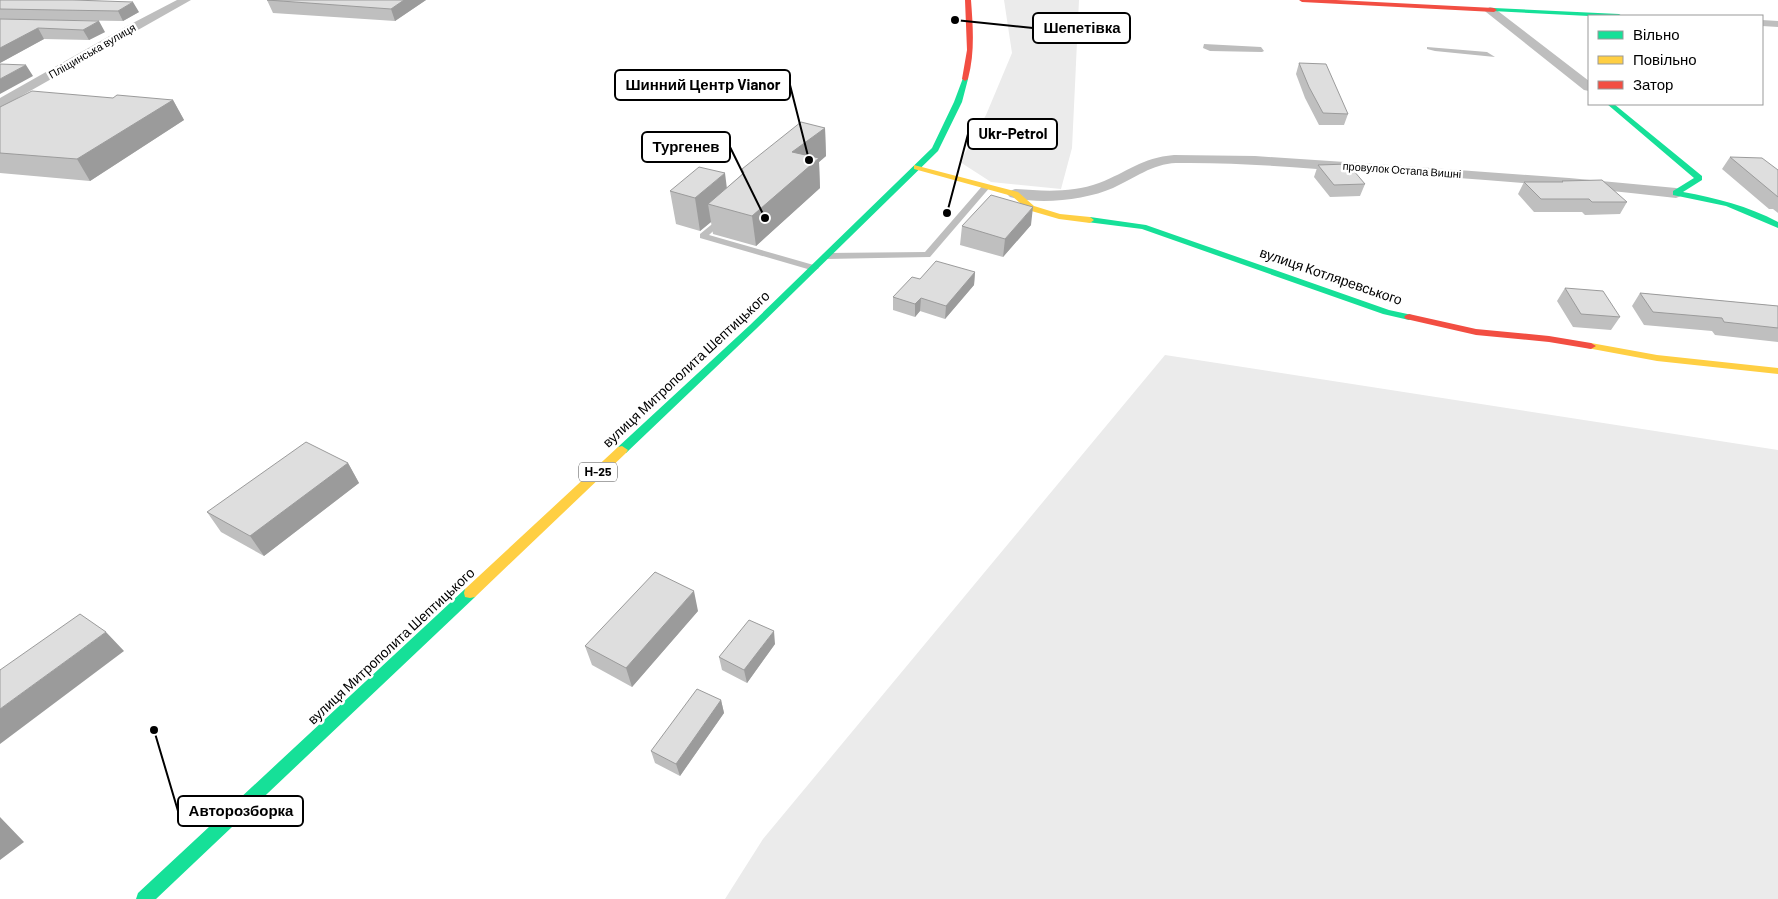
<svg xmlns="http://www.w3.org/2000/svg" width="1778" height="899" font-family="Barlow,sans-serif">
<rect width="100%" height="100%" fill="#fff"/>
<path fill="#ebebeb" d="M1004,0H1079L1072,148L1061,189L991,182L960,162L986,115L1012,53Z
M1165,355L1778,450V899H725L763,839Z"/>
<path fill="#bdbdbd" d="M1204,44L1261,47L1264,51L1262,52L1210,51L1203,48Z
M1427,47L1487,52L1495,57L1435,51L1427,49Z"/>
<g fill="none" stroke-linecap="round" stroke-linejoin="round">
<path fill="#bebebe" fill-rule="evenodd" d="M984,184L991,186L930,257L826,259L822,256L826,253L925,252Z
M722,216L726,219L709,235L817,266L819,268L814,271L811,270L700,238V234Z"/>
<path fill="#bebebe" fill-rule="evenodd" d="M177,0H191L0,108V98L129,25Z
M1490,7L1494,8L1589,81V91L1584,90L1486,12L1484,10Z
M1762,20L1778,21V27L1762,26Z
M1174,155L1255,156L1390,165L1569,178L1676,188L1681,190L1684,193L1681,196L1676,198C1572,186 1468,178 1364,172C1301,168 1239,162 1176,163C1152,164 1135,178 1113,188C1086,200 1039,205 1010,197L1007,194L1010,191L1015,189C1043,191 1072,193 1099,183C1128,172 1141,158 1174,155Z"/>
<path fill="#16e098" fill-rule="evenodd" d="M1494,8L1619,14L1622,16H1589L1492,11V9Z
M963,78L968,79L962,102L938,151L756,329L626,453H618L616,450L618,447L750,325L932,148L954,102Z
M1607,104H1614L1702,176V180L1683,192C1716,198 1748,206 1778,222V228L1726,206L1673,195V191L1694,178Z
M1090,217L1146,225L1389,310L1412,315L1414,317L1409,320L1383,314L1142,229L1087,222V218Z
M470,588L475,589L476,593L475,597L156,899H136L138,893L465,589Z"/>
<path fill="#ffcf43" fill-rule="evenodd" d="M914,165L1018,192L1034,206L1060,214L1090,217L1094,220L1090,223L1059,219L1028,210L1012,196L914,169Z
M1591,343L1657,355L1778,368V374L1657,361L1587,348L1586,346Z
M622,446L628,450L626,453L475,597L470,598L465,597L464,593L465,589L618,447Z"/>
<path fill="#f24e42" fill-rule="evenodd" d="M965,0H971C973,27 975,53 968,79L965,81L962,79L967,50Z
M1299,0H1336L1494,8L1497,10L1494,12L1302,2Z
M1409,314L1476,329L1549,336L1591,343L1596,346L1591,349L1549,342L1476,335L1406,319L1404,317L1406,315Z"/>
</g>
<path fill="#bfbfbf" d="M0,0L139,12L123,21L50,20L105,32L89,40L44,39L0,63Z
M267,0H426L395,21L273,13Z
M1299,63L1348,114L1344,125H1319L1305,98L1296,74Z
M113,98L173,100L184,120L90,181L0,173V107Z
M825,128L826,156L819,162L820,188L756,246L713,234L711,222L700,231L676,224L670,191L727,188L743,173L742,169Z
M1730,157L1778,170V213L1773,209H1769L1722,169Z
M1318,165L1365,184L1360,196L1330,197L1314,177Z
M1562,181L1627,202L1620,214L1585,215L1582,212H1534L1518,194L1524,182H1561Z
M1031,225L1003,257L960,245L962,226Z
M975,272L974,285L945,319L920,311L915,317L893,310V297L920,279Z
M1565,288L1620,317L1611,330L1573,327L1557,301Z
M1640,293L1778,306V342L1715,335L1712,331L1644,325L1632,306Z
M348,463L359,483L264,556L221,532L207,512Z
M698,611L632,687L592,665L585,646Z
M775,644L747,683L722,670L719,657Z
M721,700L724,713L680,776L655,763L651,751Z"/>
<path fill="#9b9b9b" d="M404,0H426L395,21L391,9Z
M133,2L139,12L123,21L118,11Z
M99,21L105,32L89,40L83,30Z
M38,28L44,39L0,63V48Z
M26,65L33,76L0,94V79Z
M173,100L184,120L90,181L77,159Z
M825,128L826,156L819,162L820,188L756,246L752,216L792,152Z
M725,173L729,205L708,204L711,222L700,231L695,198Z
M1033,207L1031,225L1003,257L1005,239Z
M975,272L974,285L945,319L946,306Z
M921,298L920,311L915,317V304Z
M348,463L359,483L264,556L250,536Z
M694,591L698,611L632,687L626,668Z
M774,631L775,644L747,683L744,670Z
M106,632L124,651L0,744V709Z
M721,700L724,713L680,776L676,764Z
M0,817L24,842L0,860Z"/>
<path fill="#dedede" stroke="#9b9b9b" d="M0,0H73L133,2L118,11L0,9Z
M267,0H404L391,9Z
M0,19L99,21L83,30L38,28L0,48Z
M1299,63L1326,64L1348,114L1323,113L1309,87Z
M0,64L26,65L0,79Z
M32,91L113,98L117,95L173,100L77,159L0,153V107Z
M801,122L825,128L792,152L819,158L752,216L708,204L744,173L742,169Z
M1730,157L1762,158L1778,170V197Z
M1348,164L1365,184L1334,185L1318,165Z
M699,167L725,173L695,198L670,191Z
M1602,180L1627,202H1592L1589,199H1541L1524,182H1563L1562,181Z
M991,195L1033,207L1005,239L962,226Z
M936,261L975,272L946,306L921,298L915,304L893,297L912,277L920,279Z
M1565,288L1603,291L1620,317L1581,314Z
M1640,293L1778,306V328L1724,322L1722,318L1653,312Z
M306,442L348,463L250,536L207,512Z
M655,572L694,591L626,668L585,646Z
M80,614L106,632L0,709V670Z
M749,620L774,631L744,670L719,657Z
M697,689L721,700L676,764L651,751Z"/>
<g text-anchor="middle" stroke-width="5" stroke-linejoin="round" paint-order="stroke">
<g font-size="11" fill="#000" stroke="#fff">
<text transform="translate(92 51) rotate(-30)" y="4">Пліщинська вулиця</text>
<text transform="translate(1402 170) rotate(4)" y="4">провулок Остапа Вишні</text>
</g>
<rect fill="#fff" stroke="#4c4c4c" stroke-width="1" x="579" y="462.5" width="38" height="19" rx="4"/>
<g font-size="12" font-weight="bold" fill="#000">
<text x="598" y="476">Н-25</text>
</g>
<g font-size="14" fill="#000" stroke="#fff">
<text transform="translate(1331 276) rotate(19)" y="5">вулиця Котляревського</text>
<text transform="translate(686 369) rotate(-43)" y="5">вулиця Митрополита Шептицького</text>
<text transform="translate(391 646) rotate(-43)" y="5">вулиця Митрополита Шептицького</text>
</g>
</g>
<path fill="none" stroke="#000" stroke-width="2" d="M955 20L1033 28M809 160L790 85M947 213L968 134M765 218L730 147M154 730L178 811"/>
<g fill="#000" stroke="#fff" stroke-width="2">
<circle cx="955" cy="20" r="5"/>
<circle cx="809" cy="160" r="5"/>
<circle cx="947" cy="213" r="5"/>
<circle cx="765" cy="218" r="5"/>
<circle cx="154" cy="730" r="5"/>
</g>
<g fill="#fff" stroke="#000" stroke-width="2">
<rect x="1033" y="13" width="97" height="30" rx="5"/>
<rect x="615" y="70" width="175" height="30" rx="5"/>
<rect x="968" y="119" width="89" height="30" rx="5"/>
<rect x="642" y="132" width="88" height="30" rx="5"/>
<rect x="178" y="796" width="125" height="30" rx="5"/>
</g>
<g font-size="15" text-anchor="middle" font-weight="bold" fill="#000">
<text x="1082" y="33">Шепетівка</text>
<text x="703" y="90">Шинний Центр Vianor</text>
<text x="1013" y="139">Ukr-Petrol</text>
<text x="686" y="152">Тургенев</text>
<text x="241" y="816">Авторозборка</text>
</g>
<rect x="1588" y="15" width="175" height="90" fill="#ffffff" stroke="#999999"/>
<rect x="1598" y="31" width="25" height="8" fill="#16e098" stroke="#999999"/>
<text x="1633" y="40" font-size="15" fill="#000000">Вільно</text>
<rect x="1598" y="56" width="25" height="8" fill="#ffcf43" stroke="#999999"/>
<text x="1633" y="65" font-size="15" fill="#000000">Повільно</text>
<rect x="1598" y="81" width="25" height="8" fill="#f24e42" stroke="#999999"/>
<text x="1633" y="90" font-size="15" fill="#000000">Затор</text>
</svg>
